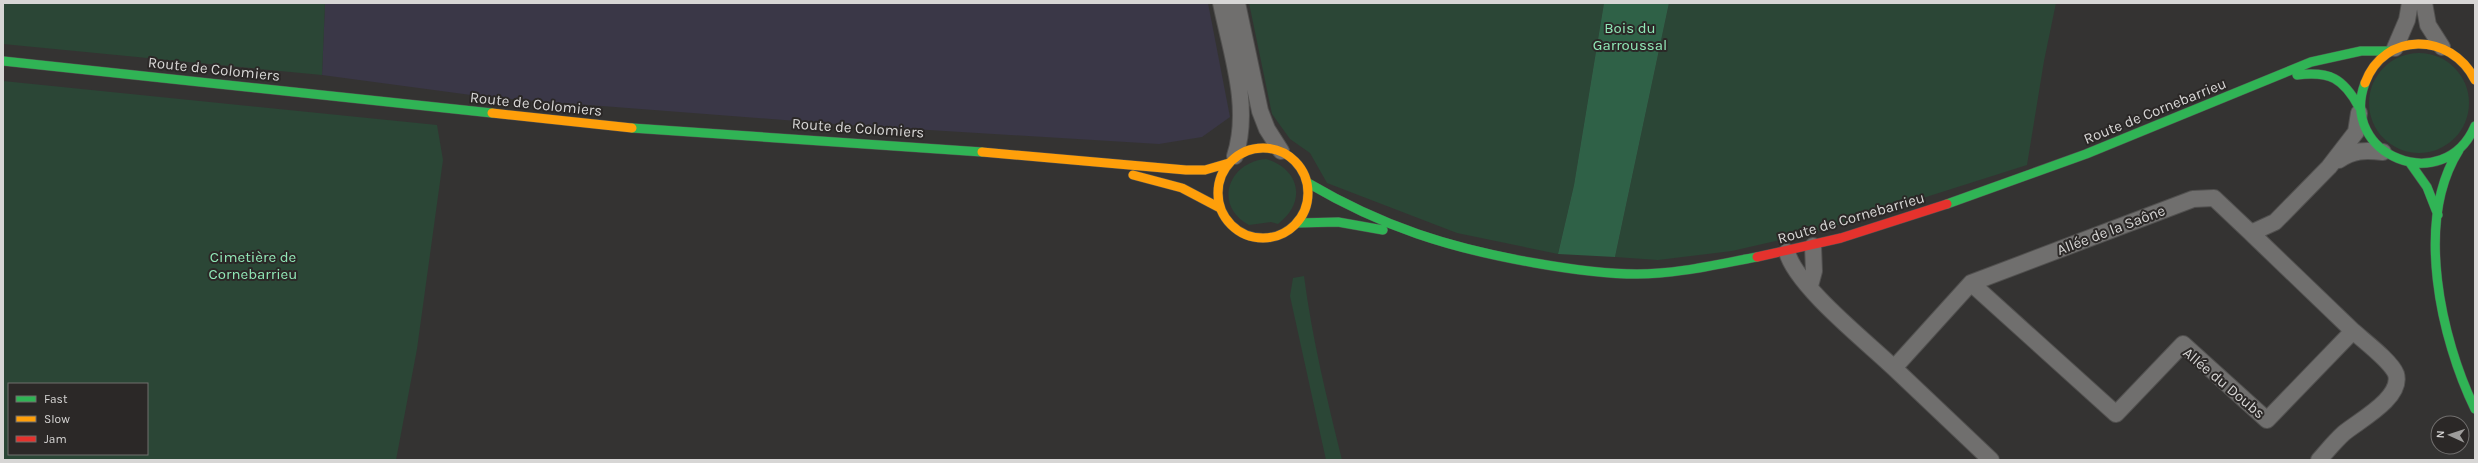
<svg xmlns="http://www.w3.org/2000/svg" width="2478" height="463" font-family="Karla,sans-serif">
<rect width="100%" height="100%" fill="#343332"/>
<path fill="#3a3747" d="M325,3H1208L1230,117L1202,137L1159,144L848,125L486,97L322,75Z"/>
<path fill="#2b4636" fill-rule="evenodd" d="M3,3H325L322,75L3,44Z
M1249,3H1604L1574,185L1558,254L1457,233L1327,183L1310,153L1290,139L1272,114Z
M1669,3H2056L2044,61L2027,165L1819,231L1732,251L1658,260L1615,257Z
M2369 103a50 50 0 1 1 100 0a50 50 0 1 1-100 0Z
M3,81L437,125L443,160L417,349L396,460H3ZM9,384H147V454H9Z
M1266,159C1300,169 1307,202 1278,224L1271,222L1249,225C1213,206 1228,162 1266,159Z
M1304,276C1312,338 1327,399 1342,460H1326L1290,296L1293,278Z"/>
<path fill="#2f6147" d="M1604,3H1669L1615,257L1558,254L1574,185Z"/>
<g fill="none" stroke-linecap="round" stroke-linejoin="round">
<g stroke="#51504f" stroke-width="18">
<path id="street" d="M1221,3C1231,52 1251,107 1235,156
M1237,3L1260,111L1267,129L1281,151
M2424,3L2428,25L2442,47
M2395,48L2407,20L2410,3
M2339,160C2353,150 2365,150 2383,152
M1787,252C1796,286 1867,342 1894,368L1971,283L2193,199L2214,198L2251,233L2275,222L2329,167L2356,132L2359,113
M1971,283L2116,414L2183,344L2267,420L2353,331L2251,233
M1810,286L1814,271L1813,246
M1894,368L1991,460
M2319,460C2327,451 2335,441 2344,433C2358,421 2403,398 2396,374C2391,361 2364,341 2353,331"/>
</g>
<g stroke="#51504f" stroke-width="10">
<path id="fast" d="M3,61L492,113
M2297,75C2330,71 2343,78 2359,107
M2365,83C2338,155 2444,198 2475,126
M632,128L982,152
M2459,150C2414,221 2441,339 2475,409
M2410,163L2427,187L2438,215
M1308,183C1383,227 1449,248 1535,263C1569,269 1603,274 1637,274C1678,274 1718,264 1757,257
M1947,204L2086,154L2311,62L2361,51H2389
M1297,223L1338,222L1383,230"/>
</g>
<g stroke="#51504f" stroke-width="10">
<path id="slow" d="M2365,83C2384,31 2451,32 2475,80
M492,113L632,128
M1218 193a45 45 0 1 1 90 0a45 45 0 1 1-90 0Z
M982,152L1186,170H1205L1229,163
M1133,175L1182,188L1220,208"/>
</g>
<g stroke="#51504f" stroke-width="10">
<path id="jam" d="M1757,257L1841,238L1947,204"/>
</g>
<use href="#street" stroke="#706f6e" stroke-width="16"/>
<use href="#fast" stroke="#30b455" stroke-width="9"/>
<use href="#slow" stroke="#ff9f0a" stroke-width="9"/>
<use href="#jam" stroke="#e5322d" stroke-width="9"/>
</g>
<g text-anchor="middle" stroke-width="4" stroke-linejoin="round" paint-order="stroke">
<g font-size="15" fill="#91e8b7" stroke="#2b2827">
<text x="1630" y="33">Bois du<tspan x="1630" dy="17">Garroussal</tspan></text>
<text x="253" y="262">Cimetière de<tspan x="253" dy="17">Cornebarrieu</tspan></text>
</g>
<g font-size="15" fill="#d7d6d5" stroke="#2b2827">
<text transform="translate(214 69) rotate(6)" y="5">Route de Colomiers</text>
<text transform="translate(536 104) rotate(6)" y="5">Route de Colomiers</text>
<text transform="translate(2155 111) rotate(-22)" y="5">Route de Cornebarrieu</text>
<text transform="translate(858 128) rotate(4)" y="5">Route de Colomiers</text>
<text transform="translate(1851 218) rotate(-16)" y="5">Route de Cornebarrieu</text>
<text transform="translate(2111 230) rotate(-21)" y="5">Allée de la Saône</text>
<text transform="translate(2224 383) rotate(40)" y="5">Allée du Doubs</text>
</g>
</g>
<rect width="2478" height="463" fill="none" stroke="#d7d6d5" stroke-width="8"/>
<rect x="8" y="383" width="140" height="72" fill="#2b2827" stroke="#706e6d"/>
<rect x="16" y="396" width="20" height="6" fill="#30b455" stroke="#706e6d"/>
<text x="44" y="403" font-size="12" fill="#d7d6d5">Fast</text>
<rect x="16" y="416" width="20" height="6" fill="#ff9f0a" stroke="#706e6d"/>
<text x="44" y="423" font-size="12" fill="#d7d6d5">Slow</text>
<rect x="16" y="436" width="20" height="6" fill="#e5322d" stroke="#706e6d"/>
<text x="44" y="443" font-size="12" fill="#d7d6d5">Jam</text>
<g transform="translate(2450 435) rotate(273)"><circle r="19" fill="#2b2827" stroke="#706e6d"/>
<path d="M0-3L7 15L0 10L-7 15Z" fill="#9e9d9c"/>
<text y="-6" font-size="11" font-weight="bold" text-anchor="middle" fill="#d7d6d5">N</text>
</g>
</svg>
